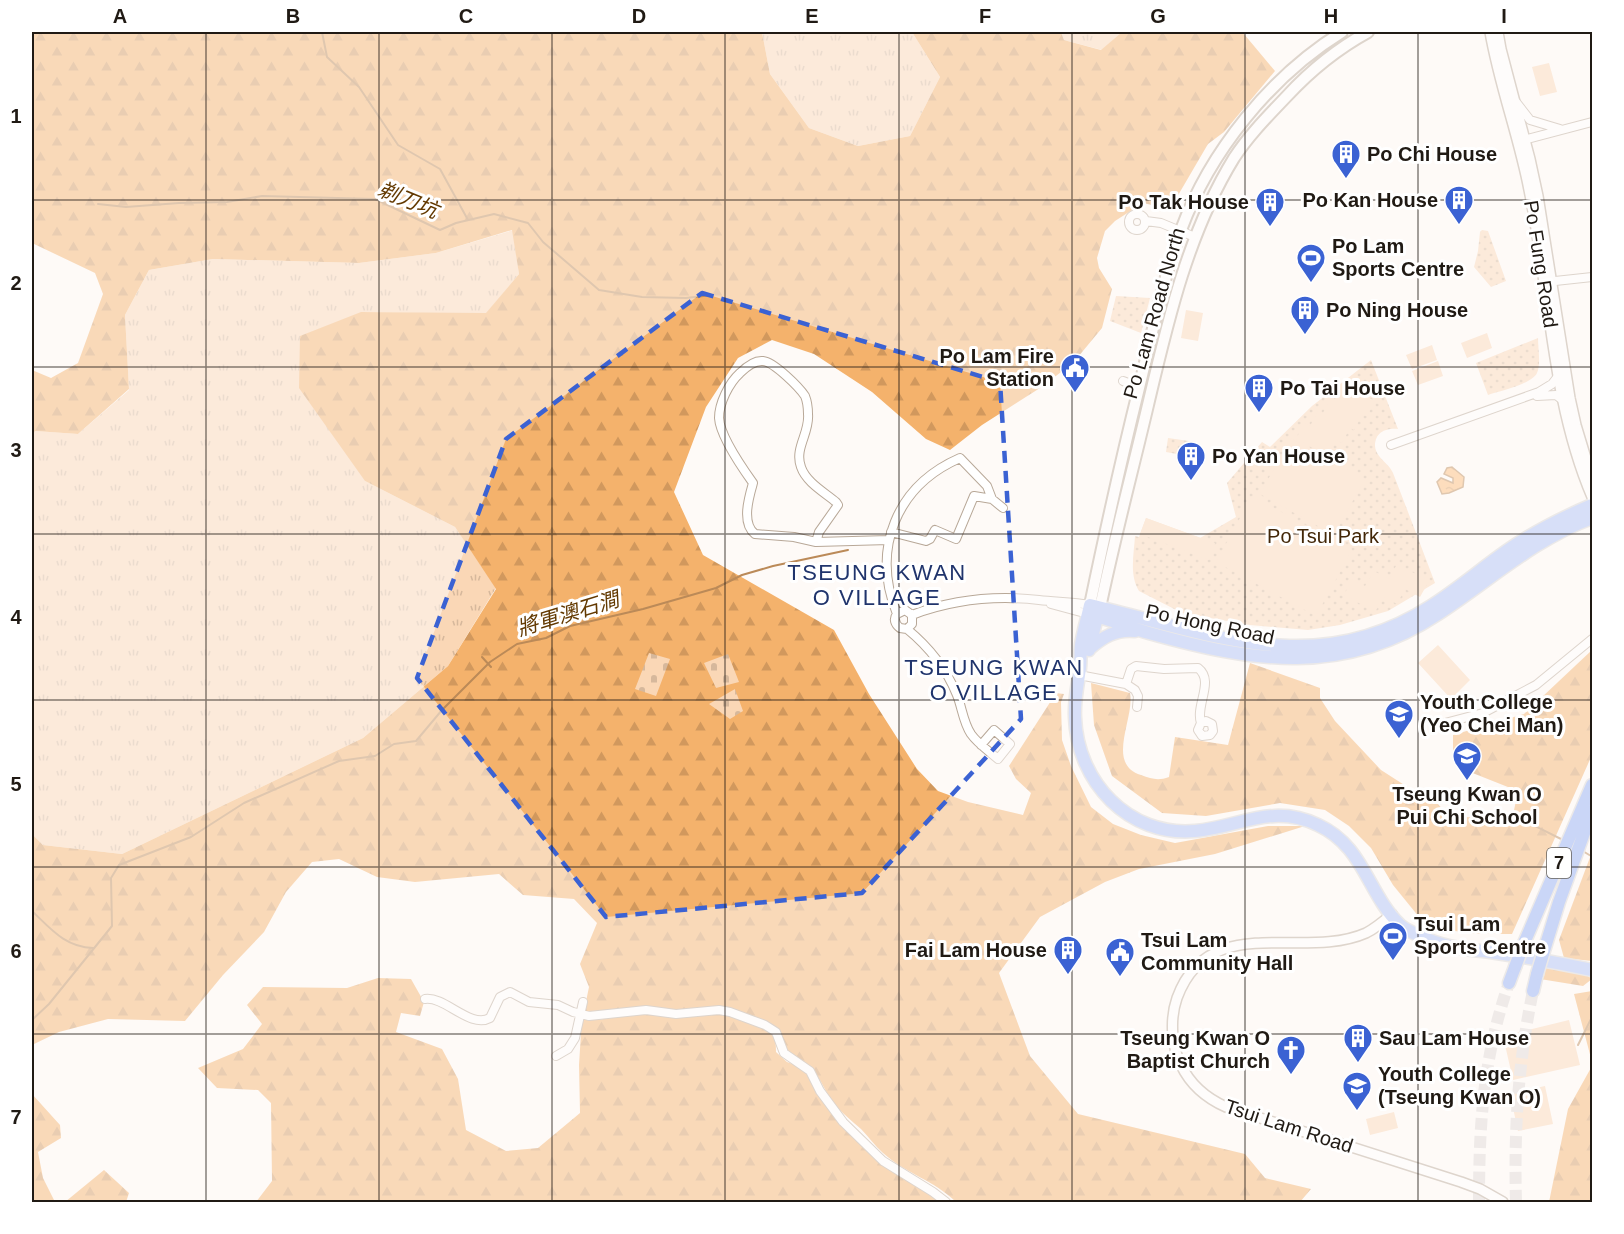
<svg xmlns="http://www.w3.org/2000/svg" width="1624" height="1234" font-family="Helvetica,'Noto Sans TC',sans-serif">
<defs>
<pattern id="grass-tufts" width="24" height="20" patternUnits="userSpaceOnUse" patternTransform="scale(1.5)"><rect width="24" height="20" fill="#fad7b6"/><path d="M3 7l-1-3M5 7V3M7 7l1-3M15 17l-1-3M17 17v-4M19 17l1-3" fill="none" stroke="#d6b89c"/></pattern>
<pattern id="forest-firs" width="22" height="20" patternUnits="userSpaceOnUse" patternTransform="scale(1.5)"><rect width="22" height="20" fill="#f4b26c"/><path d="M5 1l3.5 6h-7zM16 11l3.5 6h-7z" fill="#d1985d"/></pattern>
<pattern id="cemetery-stones" width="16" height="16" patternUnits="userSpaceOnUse" patternTransform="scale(1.5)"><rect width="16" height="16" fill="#fad7b6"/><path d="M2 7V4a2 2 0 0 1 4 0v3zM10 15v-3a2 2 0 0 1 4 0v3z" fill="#d6b89c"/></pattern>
<pattern id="park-dots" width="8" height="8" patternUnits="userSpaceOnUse" patternTransform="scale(1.5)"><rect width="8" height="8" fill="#fad7b6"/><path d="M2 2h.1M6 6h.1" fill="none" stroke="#d6b89c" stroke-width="1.8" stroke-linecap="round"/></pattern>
<pattern id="water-ripples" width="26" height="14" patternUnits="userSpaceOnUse" patternTransform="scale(1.5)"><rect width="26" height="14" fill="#fdba75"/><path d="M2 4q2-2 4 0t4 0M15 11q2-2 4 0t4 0" fill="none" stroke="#d99f64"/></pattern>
</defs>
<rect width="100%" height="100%" fill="#fefaf7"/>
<path fill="url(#grass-tufts)" d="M762,32H912L940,77L910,136L858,146L809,128L770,74Z
M1061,32H1122L1102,50L1064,40Z
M513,230L519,274L486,314L361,312L365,481L455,527L496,588L448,666L363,738L122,854L43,845L32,834V437L35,431L78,434L129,390L125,315L149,270L213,259L359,263L436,253Z"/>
<path fill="url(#forest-firs)" d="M32,32H762L770,74L809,128L858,146L910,136L940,77L912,32H1061L1064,40L1101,50L1122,32H1236L1244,34L1275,71L1224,132L1208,144L1170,209L1143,203L1115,221L1105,231L1097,258L1099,268L1112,289L1102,328L1073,363L1040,388L982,425L950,450L926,439L872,392L814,354L772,340L738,358L706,407L674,492L703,555L834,630L869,694L917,769L938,791L968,802L1023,815L1031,793L1016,779L1009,766L1056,693L1064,694L1061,702L1062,740L1071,766L1091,807L1113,824L1141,835L1175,843L1268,826H1305L1215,854L1139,869L1105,882L1040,917L999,973L1030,1056L1078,1114L1245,1154L1265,1178L1311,1189L1300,1202H956C935,1181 905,1173 883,1153C875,1146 869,1137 861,1129C852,1121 843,1114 834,1104C826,1093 821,1079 812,1069C800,1054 784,1060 782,1038L734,1010H676L658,1007H637L597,1013L584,1011L589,987L580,964L597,923L574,899L523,895L499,874L415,882L377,877L339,859L312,862L286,892L264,932L223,975L185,1021L108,1019L59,1032L32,1045V834L43,845L122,854L363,738L448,666L496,589L455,527L365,481L299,388L300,336L361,312L486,313L519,274L512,230L436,253L359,263L213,259L149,270L125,315L129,389L78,434L35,431L32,437V370L51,378L78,363L103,294L95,273L32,243Z
M1592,650V755L1512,934H1476L1448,930L1419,917L1393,885L1371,848L1349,826L1325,810L1280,803L1206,816L1162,813L1112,776L1094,725L1091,683L1130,693C1135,718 1105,764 1141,775C1152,779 1158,781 1169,777L1175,737L1228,745L1250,663L1320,688V698L1335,721L1381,770L1409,788L1418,801L1437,803L1457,825L1466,817L1512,820L1518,791L1470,772L1453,754V735L1524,714Z
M1592,852V961L1564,958L1559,940Z
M1546,964L1581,971L1592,979L1583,986L1540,979Z
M378,978L411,979L424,1002L420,1016L401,1013L396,1032L442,1049L458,1079L466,1130L506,1151L538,1148L580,1113L579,1065L582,1017L597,1020L638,1014L719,1013C730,1016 762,1026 770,1033C776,1038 776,1045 776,1052L787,1062L801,1067L808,1074L816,1089L878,1158L947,1202H256L272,1181L271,1103L258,1090L217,1088L198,1068L243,1049L262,1024L247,1005L263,987L347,988Z
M1592,991V1062L1574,994Z
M1592,1066V1202H1549L1568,1109Z
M32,1094L60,1125L61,1138L38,1152L43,1178L55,1202H32Z
M104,1170L129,1193L126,1202H65Z"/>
<path fill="url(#cemetery-stones)" d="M649,653L670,659L656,696L635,689Z
M728,654L739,682L716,688L704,663Z
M735,689L743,711L730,719L709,704Z"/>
<path fill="url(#park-dots)" d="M1482,230L1488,231L1506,281L1491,287L1474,267L1478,251L1480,232Z
M1116,296L1150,298L1141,333L1110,321Z
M1538,338C1538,348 1541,364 1537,373C1532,384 1500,391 1488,395L1476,363Z
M1371,360L1398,429C1386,428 1375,432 1375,446C1376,458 1389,463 1393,473C1407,509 1421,546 1435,583L1388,611L1340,625L1308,630L1250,625L1182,613L1139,591C1129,575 1134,554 1135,536L1139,537L1146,518L1200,538L1236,517L1227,483L1262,442L1270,447L1312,406Z
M1168,438L1196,442L1193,457L1166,452Z"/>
<path fill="#fad7b6" d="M1549,63L1557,92L1540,96L1532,67Z
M1186,310L1203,313L1198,341L1181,338Z
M1487,333L1492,348L1467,358L1461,343Z
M1432,345L1437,360L1412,369L1406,355Z
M1438,361L1443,376L1418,385L1412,371Z
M1343,384L1375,401L1367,416L1362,415L1354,430L1350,428L1342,443L1336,440L1327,456L1296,439L1304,423L1310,426L1318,411L1323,413L1331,397L1335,399Z
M1291,438L1365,479L1334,535L1260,494Z
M1252,496L1352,550L1316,616L1216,562Z
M1146,518L1215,543L1209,560L1140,534Z
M1397,564L1429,581L1420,597L1405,589L1397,604L1384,597L1375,612L1344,595L1352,579L1365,586L1374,571L1389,579Z
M1438,645L1470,680L1451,699L1418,663Z
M1569,1020L1580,1065L1513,1080L1503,1036Z
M1545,1086L1553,1124L1518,1131L1510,1094Z
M1394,1112L1398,1128L1370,1135L1366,1119Z"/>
<path fill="url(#water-ripples)" stroke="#bb8a58" stroke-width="1.5" d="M1452,467L1464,477L1463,487L1449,493L1442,494L1437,482L1441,478L1453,483V478L1444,474L1447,468Z"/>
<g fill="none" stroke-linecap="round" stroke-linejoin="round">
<path stroke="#bb8a58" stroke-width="2" d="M322,32L327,57L359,87L398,145L440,169L468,220
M98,204L126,207L179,203L227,202L262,196L375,199L440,230L456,223L494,214L528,223L543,242L599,290L642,297L686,298L712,295
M482,657L491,667
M1513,815L1563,840
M1581,850L1591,856L1592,859
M32,911C51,929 65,947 93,948
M32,1020L49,1004L112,926L111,878L119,865L191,837L244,803L339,761L375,756L394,744L416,741L442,710L490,662L517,644L546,638L570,626L643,609L716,588L742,575L773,566L848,550
M1578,1045L1592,1017"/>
<path stroke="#ddd8d5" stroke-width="12" stroke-dasharray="12 6" stroke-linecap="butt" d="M1479,1202C1479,1125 1483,1057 1509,983
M1516,1202C1514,1130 1518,1062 1533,991"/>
<g stroke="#b8a898" stroke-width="10">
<path id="minor" d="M1516,102L1530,120L1560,129
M1520,141L1592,122
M1129 222a8 8 0 1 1 16 0a8 8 0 1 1-16 0Z
M1146,221L1161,223L1195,237
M1546,282L1592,277
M1123,381L1139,387
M1537,396L1556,395L1564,401
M1391,445L1539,392L1552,384L1559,375
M891,532L926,541L930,539L935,530L956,539L974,496L992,499
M816,542L819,532L838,505L836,502C824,492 806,482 801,467C794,448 810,433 808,414C808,409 807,401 805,396C799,387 774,362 763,361C754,360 746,367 740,373C729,383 719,403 719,418C720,436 743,469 753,483C749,497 741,523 755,534L794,537L816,542L889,540
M1051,604L1088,614
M897,614L905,610L912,615
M912,615V624L907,629L900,628C895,624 893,619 897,614C871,549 896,486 960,458L987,486L992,499L1003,508
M912,615C954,599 994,595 1039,600C1056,602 1073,602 1090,605
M907,629C929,647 946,668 957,695C962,707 963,722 971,734C978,744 989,751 998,759L1010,744L994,730L981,745
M1079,675L1126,684L1135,690L1138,696L1137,707
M1126,684L1131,669L1136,666L1164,669L1198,668C1215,681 1195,705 1201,723L1198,730L1202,736L1210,735L1213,731L1212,724L1206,721L1201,723
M1441,724L1483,713L1536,685L1592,639
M425,999C445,996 470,1029 490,1018L500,997L510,992L529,1002L558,1005L573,1012L589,1016L646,1010L676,1014L719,1010L730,1012L765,1025L776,1032L784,1053L810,1071L820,1091L843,1122L883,1161L933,1192L946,1202
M556,1056L568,1049L575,1038L583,1002"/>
</g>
<g stroke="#b8a898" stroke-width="12">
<path id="tertiary" d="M1490,32C1499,85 1519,137 1529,190C1550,292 1551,401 1592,497
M1498,32L1501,49L1530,159L1538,196L1570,398L1576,425L1592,478
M1392,914C1384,921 1376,928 1366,933C1303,961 1209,910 1177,998C1170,1018 1171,1045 1181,1065C1190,1084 1206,1098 1226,1107L1461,1182L1480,1189L1503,1202"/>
</g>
<g stroke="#b8a898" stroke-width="14">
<path id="secondary" d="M1090,605C1105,533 1121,460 1139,388C1152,335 1162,281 1181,230C1210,151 1271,76 1342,32
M1100,608C1114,540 1132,473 1148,405C1168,320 1188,233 1234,158C1249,135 1268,116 1287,96C1311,70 1337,49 1368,32"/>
</g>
<g stroke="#d7d6d5" stroke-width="15">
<path id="primary" d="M1592,505C1564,517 1534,532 1508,550C1482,568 1458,589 1431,606C1315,681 1211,633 1090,605C1087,619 1083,632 1081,645C1080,653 1081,660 1080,668C1078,684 1074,700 1075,717C1077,782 1129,837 1195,831C1240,827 1272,803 1318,825C1364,846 1367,893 1400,925C1405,929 1413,933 1420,936C1449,950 1473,949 1503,954C1533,958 1563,964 1592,970
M1088,614C1109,619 1128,627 1149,633C1253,662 1343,677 1438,614C1489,581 1534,539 1592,518
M1089,649C1103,637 1116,629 1135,631
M1089,650L1099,609"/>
</g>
<g stroke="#d7d6d5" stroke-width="15">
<path id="trunk" d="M1525,941L1592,785
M1543,954L1559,902L1592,811
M1509,983L1515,967
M1533,991L1537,974"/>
</g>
<use href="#minor" stroke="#fff" stroke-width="8"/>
<use href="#tertiary" stroke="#fff" stroke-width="9"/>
<use href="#secondary" stroke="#fff" stroke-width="10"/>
<use href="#primary" stroke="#a9bff8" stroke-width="12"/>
<use href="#trunk" stroke="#8caaf6" stroke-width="12"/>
<g stroke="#d7d6d5" stroke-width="15" stroke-linecap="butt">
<path id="trunk-bridge" d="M1515,967L1525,941
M1537,974L1543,954"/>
</g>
<use href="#trunk-bridge" stroke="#8caaf6" stroke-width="12"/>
</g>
<path d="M0 0H1624V1234H0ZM702,293L1000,382L1021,719L862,893L606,917L417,678L506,439Z" fill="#fefaf7" fill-opacity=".55" fill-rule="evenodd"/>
<path fill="none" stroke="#3b62d3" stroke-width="4.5" stroke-dasharray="12 8" stroke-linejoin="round" d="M702,293L1000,382L1021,719L862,893L606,917L417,678L506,439Z"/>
<path fill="none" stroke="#201a14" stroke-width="1.5" stroke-opacity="0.55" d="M206,32V1202M379,32V1202M552,32V1202M725,32V1202M899,32V1202M1072,32V1202M1245,32V1202M1418,32V1202M32,200H1592M32,367H1592M32,534H1592M32,700H1592M32,867H1592M32,1034H1592"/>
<defs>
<g id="building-pin" transform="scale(1.5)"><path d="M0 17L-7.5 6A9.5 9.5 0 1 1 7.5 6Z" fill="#3b62d3" stroke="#fff"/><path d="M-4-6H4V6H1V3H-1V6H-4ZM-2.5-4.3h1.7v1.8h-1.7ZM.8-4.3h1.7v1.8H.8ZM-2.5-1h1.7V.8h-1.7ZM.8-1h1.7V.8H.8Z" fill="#fff"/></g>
<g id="stadium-pin" transform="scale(1.5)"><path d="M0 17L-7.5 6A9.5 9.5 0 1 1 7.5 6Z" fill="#3b62d3" stroke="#fff"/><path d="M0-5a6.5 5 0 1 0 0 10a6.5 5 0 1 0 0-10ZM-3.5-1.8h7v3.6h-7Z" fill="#fff"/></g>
<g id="civic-pin" transform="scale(1.5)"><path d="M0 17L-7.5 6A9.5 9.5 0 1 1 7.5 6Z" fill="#3b62d3" stroke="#fff"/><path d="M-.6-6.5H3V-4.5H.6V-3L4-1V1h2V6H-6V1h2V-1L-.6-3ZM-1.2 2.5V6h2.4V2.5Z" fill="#fff"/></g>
<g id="university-pin" transform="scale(1.5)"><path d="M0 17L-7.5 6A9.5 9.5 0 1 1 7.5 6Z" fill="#3b62d3" stroke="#fff"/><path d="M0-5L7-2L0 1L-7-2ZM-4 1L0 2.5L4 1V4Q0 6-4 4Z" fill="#fff"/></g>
<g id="school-pin" transform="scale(1.5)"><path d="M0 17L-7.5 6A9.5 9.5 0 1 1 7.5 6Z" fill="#3b62d3" stroke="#fff"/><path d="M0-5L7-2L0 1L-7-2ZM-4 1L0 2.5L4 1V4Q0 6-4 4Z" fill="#fff"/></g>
<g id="church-pin" transform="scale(1.5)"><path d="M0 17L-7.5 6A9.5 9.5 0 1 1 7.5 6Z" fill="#3b62d3" stroke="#fff"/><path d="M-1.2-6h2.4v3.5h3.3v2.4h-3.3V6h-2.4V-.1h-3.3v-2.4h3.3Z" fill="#fff"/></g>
</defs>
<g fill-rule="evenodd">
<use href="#building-pin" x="1346" y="154"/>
<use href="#building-pin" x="1459" y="200"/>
<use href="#building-pin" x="1270" y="202"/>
<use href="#stadium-pin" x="1311" y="258"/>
<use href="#building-pin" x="1305" y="310"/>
<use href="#civic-pin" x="1075" y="368"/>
<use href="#building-pin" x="1259" y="388"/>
<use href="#building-pin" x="1191" y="456"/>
<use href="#university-pin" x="1399" y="714"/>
<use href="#school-pin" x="1467" y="756"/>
<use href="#stadium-pin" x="1393" y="936"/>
<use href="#building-pin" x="1068" y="950"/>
<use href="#civic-pin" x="1120" y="952"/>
<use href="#building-pin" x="1358" y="1038"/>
<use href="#church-pin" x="1291" y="1050"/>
<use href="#university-pin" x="1357" y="1086"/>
</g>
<g text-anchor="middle" stroke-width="6" stroke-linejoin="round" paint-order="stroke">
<rect fill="#fff" stroke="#635f5a" stroke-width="1.5" x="1547" y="848" width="24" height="30" rx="4.5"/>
<g font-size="18" font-weight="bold" fill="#201a14">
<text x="1559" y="869">7</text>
</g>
<g font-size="20" font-weight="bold" fill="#201a14" stroke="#fff" text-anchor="start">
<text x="1367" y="161">Po Chi House</text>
<text x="1438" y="207" text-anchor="end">Po Kan House</text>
<text x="1249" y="209" text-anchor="end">Po Tak House</text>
<text x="1332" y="253">Po Lam<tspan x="1332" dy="23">Sports Centre</tspan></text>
<text x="1326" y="317">Po Ning House</text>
<text x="1054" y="363" text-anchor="end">Po Lam Fire<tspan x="1054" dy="23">Station</tspan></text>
<text x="1280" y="395">Po Tai House</text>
<text x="1212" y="463">Po Yan House</text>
<text x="1420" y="709">Youth College<tspan x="1420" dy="23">(Yeo Chei Man)</tspan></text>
<text x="1467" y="801" text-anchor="middle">Tseung Kwan O<tspan x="1467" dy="23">Pui Chi School</tspan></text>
<text x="1414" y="931">Tsui Lam<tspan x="1414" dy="23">Sports Centre</tspan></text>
<text x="1141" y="947">Tsui Lam<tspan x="1141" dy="23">Community Hall</tspan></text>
<text x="1047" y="957" text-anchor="end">Fai Lam House</text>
<text x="1270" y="1045" text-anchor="end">Tseung Kwan O<tspan x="1270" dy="23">Baptist Church</tspan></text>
<text x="1379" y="1045">Sau Lam House</text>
<text x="1378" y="1081">Youth College<tspan x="1378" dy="23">(Tseung Kwan O)</tspan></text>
</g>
<g font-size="20" fill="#201a14" stroke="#fff">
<text transform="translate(1541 264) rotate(81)" y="7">Po Fung Road</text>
<text transform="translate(1154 313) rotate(-74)" y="7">Po Lam Road North</text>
<text transform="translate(1210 624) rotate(12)" y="7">Po Hong Road</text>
<text transform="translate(1289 1126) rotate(18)" y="7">Tsui Lam Road</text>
</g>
<g font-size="20" fill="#422708" stroke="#fff">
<text x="1323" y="543">Po Tsui Park</text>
</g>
<g font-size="21" font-style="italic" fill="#633900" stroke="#fff">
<text transform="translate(408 200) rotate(22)" y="7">剃刀坑</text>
<text transform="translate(568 614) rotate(-17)" y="7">將軍澳石澗</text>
</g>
<g font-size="22" letter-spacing="1.5" fill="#20346c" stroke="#fff">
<text x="877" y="580">TSEUNG KWAN<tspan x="877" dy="25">O VILLAGE</tspan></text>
<text x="994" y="675">TSEUNG KWAN<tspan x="994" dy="25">O VILLAGE</tspan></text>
</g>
</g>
<rect width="1624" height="1234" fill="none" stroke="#ffffff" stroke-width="66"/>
<rect x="33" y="33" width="1558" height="1168" fill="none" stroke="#201a14" stroke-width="2"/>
<g font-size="20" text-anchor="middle" font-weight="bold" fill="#201a14">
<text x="120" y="23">A</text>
<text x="293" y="23">B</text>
<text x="466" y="23">C</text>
<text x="639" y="23">D</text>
<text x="812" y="23">E</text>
<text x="985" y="23">F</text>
<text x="1158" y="23">G</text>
<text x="1331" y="23">H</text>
<text x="1504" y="23">I</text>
<text x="16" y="123">1</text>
<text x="16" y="290">2</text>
<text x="16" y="457">3</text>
<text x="16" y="624">4</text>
<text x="16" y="791">5</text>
<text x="16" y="958">6</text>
<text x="16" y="1124">7</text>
</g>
</svg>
